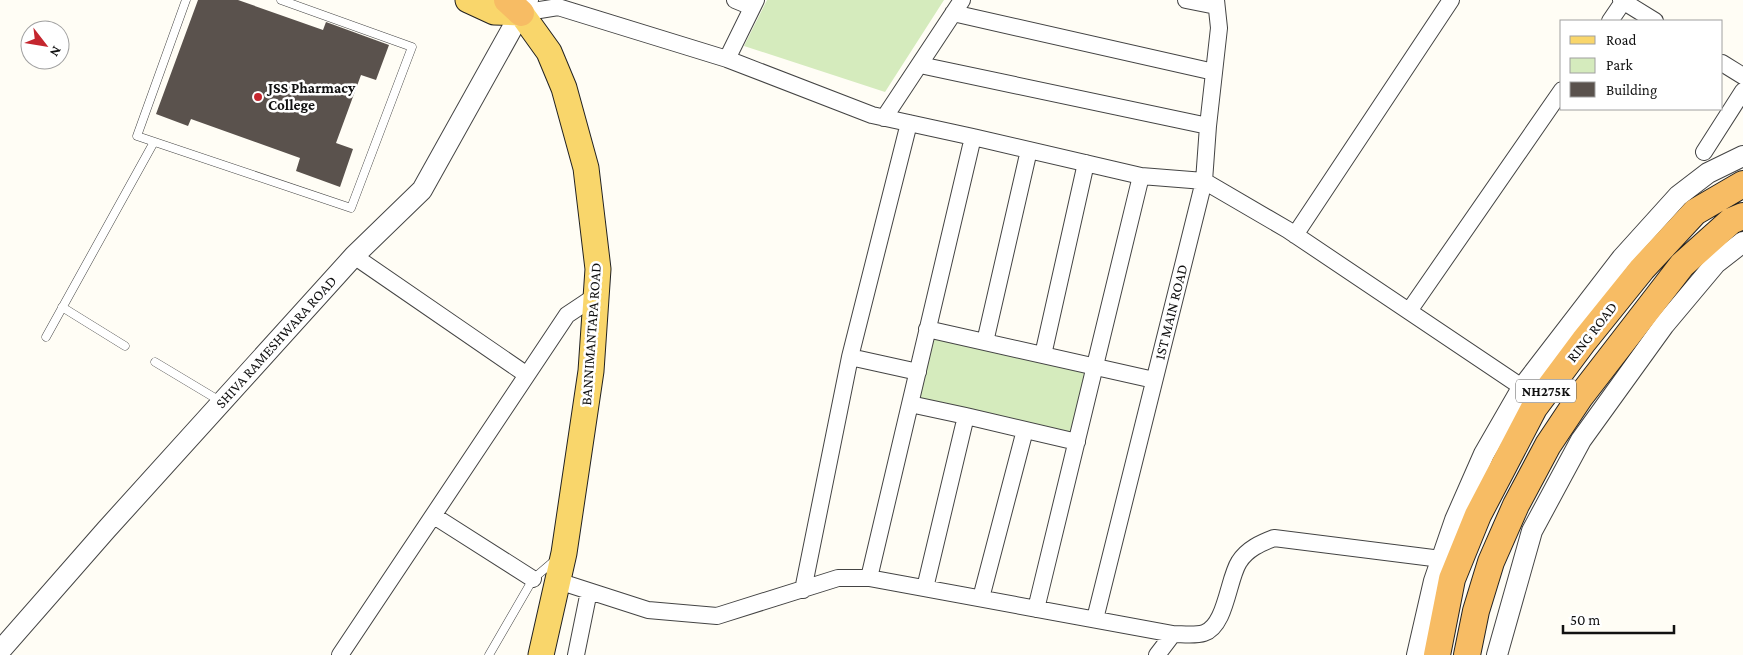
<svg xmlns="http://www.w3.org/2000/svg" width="1743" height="655" font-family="'Crimson Pro',serif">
<rect width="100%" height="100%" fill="#fffdf5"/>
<path fill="#d5ebbd" d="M767,0H944L885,92L744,46Z
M931,338L1086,372L1073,434L917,400Z"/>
<path fill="#5a524d" d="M198,0H238L323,30L326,22L389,45L376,80L361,75L336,143L353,149L340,187L296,171L300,158L191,119L188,126L156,114Z"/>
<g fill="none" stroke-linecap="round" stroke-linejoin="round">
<g stroke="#444" stroke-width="9">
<path id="service" d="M186,0L137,136L351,208L412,47L281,0
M62,307L125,346
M46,337L154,142
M155,362L220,401
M489,655L533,579L554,561"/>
</g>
<g stroke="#444" stroke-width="18">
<path id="minor" d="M735,0L752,7
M1186,0L1216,6
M1621,0L1655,21
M521,13L558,7L727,59L872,115L973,137L1141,176L1204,181L1288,230L1532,394
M953,13L1214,72
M1610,21L1623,2
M727,59L756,0
M1722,63L1743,76
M920,65L1208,126
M884,118L962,0
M1704,152L1743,91
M1295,235L1451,0
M354,256L527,375
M1409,311L1562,90
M927,329L1154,380
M985,342L1029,150
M1043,355L1086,163
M850,357L918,372
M910,404L966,416L1077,442
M434,516L533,579
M869,578L973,137
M558,581L648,610L717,616L838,578H869L1173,634C1182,634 1195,636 1204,633C1226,626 1228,579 1239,562C1247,549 1261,543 1274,538L1441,559
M925,588L966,416
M803,590L850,357L909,123
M981,598L1025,430
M1036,609L1141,176
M1095,619L1204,181L1208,126L1219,28L1216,0
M340,655L567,315L597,295
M576,655L589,591
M1157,655L1173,634"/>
</g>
<g stroke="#444" stroke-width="22">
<path id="tertiary" d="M0,651L106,530L354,256L422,190L528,0
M1417,655L1434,581L1455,520L1484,454L1522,388L1622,258L1678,196L1708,173L1743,156
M1497,655L1532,531L1581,440L1664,325L1716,263L1743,242"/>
</g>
<g stroke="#222" stroke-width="27">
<path id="primary" d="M468,0L494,12L521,13L549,52L564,88L586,168L598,269L591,371L564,553L541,655"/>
</g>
<g stroke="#222" stroke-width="28">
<path id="trunk" d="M507,0L521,13
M1437,655L1452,579L1478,515L1534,408L1584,341L1642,269L1695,212L1743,184
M1467,655L1476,611L1491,562L1516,505L1548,445L1580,397L1682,265L1731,221L1743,216"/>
</g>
<use href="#service" stroke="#fff" stroke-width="8"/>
<use href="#minor" stroke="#fff" stroke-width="16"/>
<use href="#tertiary" stroke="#fff" stroke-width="20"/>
<use href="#primary" stroke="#f9d66b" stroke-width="25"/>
<use href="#trunk" stroke="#f7bc64" stroke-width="26"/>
</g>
<circle fill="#c4262e" stroke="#fff" stroke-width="2" cx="258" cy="97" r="5"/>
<g text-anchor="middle" stroke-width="5" stroke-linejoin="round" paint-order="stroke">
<rect fill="#fff" stroke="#585858" stroke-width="1" x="1516" y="379.5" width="60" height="23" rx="4"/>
<g font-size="14" font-weight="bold" fill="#111">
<text x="1546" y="396">NH275K</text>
</g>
<g font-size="15" font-weight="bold" fill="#111" stroke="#fff" text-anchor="start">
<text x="268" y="93">JSS Pharmacy<tspan x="268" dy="17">College</tspan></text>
</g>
<g font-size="15" fill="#111" stroke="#fff">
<text transform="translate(1171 312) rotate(-76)" y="5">1ST MAIN ROAD</text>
<text transform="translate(1592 332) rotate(-52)" y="5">RING ROAD</text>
<text transform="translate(591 334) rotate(-86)" y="5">BANNIMANTAPA ROAD</text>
<text transform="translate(276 342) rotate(-48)" y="5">SHIVA RAMESHWARA ROAD</text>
</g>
</g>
<rect x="1560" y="20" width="162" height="90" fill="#ffffff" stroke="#a0a0a0"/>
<rect x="1570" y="36" width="25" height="8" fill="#f9d66b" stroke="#a0a0a0"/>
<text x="1606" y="45" font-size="15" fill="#111111">Road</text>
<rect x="1570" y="58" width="25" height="15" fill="#d5ebbd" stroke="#a0a0a0"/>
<text x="1606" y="70" font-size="15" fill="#111111">Park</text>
<rect x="1570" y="82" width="25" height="15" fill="#5a524d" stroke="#a0a0a0"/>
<text x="1606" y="95" font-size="15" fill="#111111">Building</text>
<g transform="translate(45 45) rotate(121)"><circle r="24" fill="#ffffff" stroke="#a0a0a0"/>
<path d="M0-4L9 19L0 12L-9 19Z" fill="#c4262e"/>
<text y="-8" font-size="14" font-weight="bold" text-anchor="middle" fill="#111111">N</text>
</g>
<path d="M1563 625v8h111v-8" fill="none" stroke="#111111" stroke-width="2.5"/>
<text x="1570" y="625" font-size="15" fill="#111111" stroke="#ffffff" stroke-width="4" paint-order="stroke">50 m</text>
</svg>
